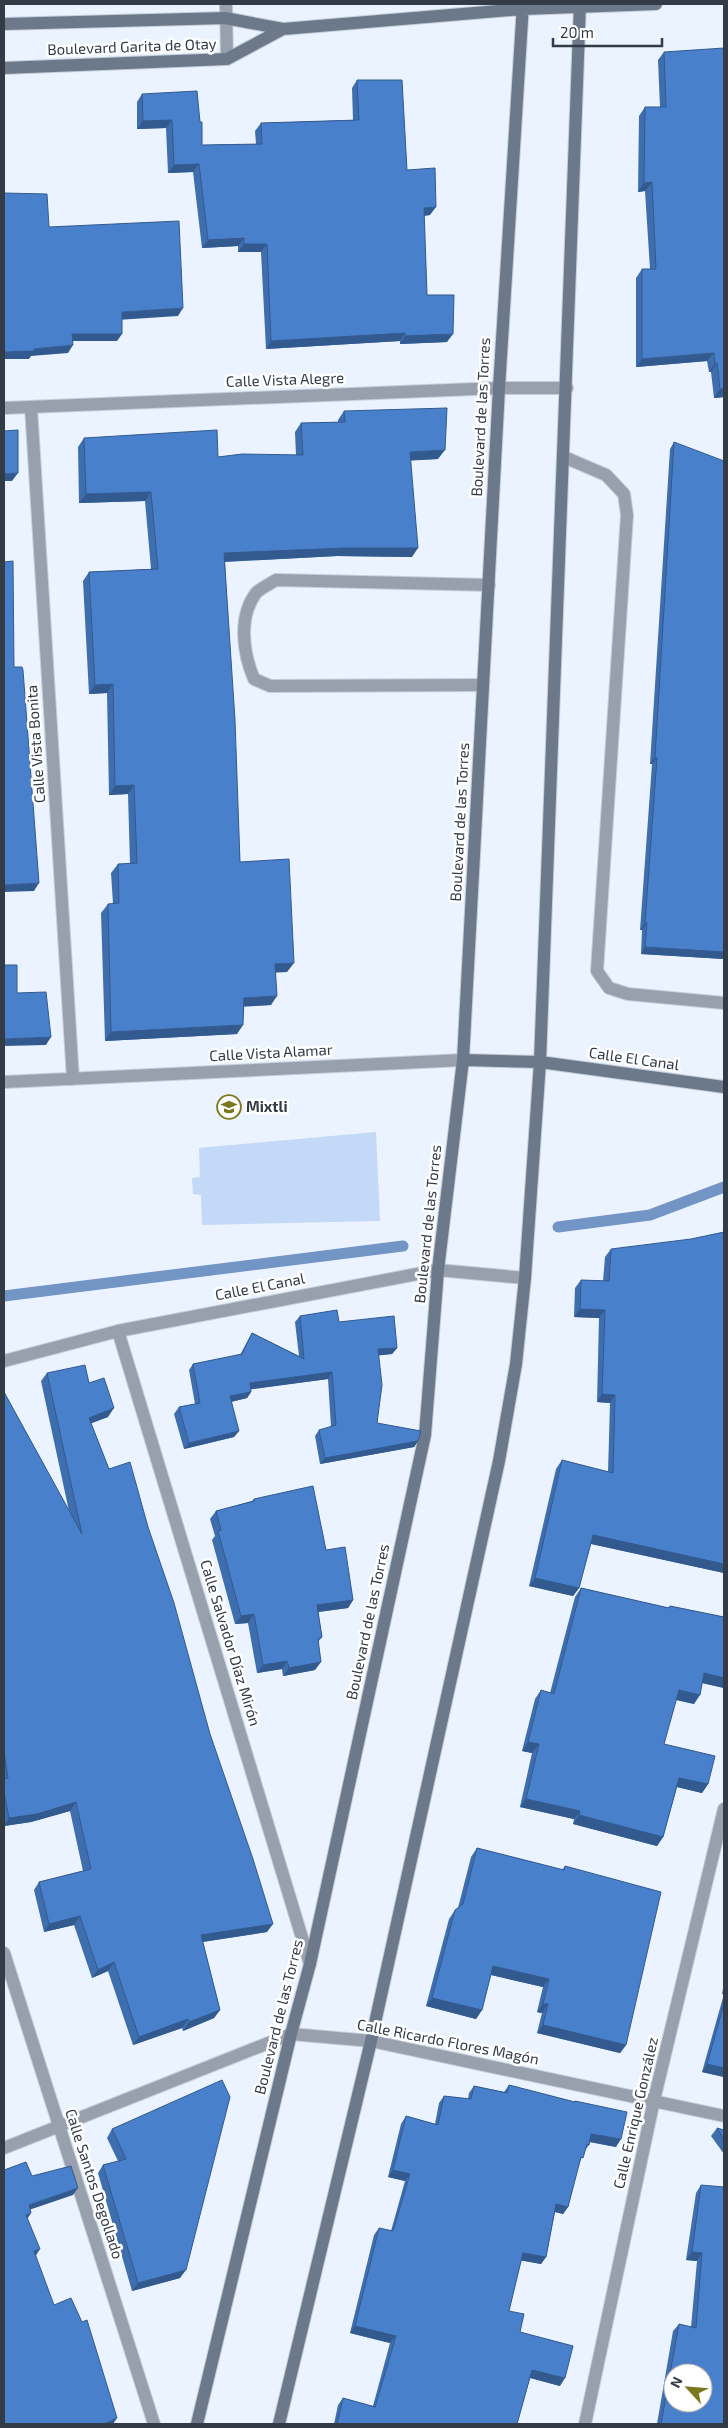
<svg xmlns="http://www.w3.org/2000/svg" width="728" height="2428" font-family="'Exo 2',sans-serif">
<rect width="100%" height="100%" fill="#eaf3ff"/>
<path fill="#c4d9f7" d="M376,1132L380,1221L202,1225L201,1195L193,1194L192,1178L200,1177L199,1148Z"/>
<g fill="none" stroke-linecap="round" stroke-linejoin="round">
<path stroke="#7395c5" stroke-width="11" d="M558,1227L650,1215L724,1187
M4,1296L403,1246"/>
<g stroke="#c5ceda" stroke-width="14">
<path id="lane" d="M564,457L606,475L624,494L627,515L597,971L609,988L628,994L724,1003
M483,685L270,686L254,679C243,653 238,617 256,593C261,588 270,584 276,580L489,585"/>
</g>
<g stroke="#c5ceda" stroke-width="14">
<path id="street" d="M226,4L227,59
M31,407L73,1079
M4,408L499,388H567
M4,1082L463,1060
M118,1331L310,1964
M4,1361L118,1331L438,1270L525,1278
M4,1953L154,2424
M4,2148L291,2034L371,2041L724,2116
M585,2424L654,2100L724,1809"/>
</g>
<g stroke="#c5ceda" stroke-width="14">
<path id="secondary" d="M4,24L225,18L283,29L523,9L656,4
M4,68L227,59L283,29
M463,1060L540,1062L724,1087
M197,2424L291,2034L310,1964L425,1435L438,1270L463,1060L499,388L523,4
M279,2424L371,2041L499,1461L516,1364L525,1278L540,1062L580,4"/>
</g>
<use href="#lane" stroke="#97a0ac" stroke-width="12"/>
<use href="#street" stroke="#97a0ac" stroke-width="12"/>
<use href="#secondary" stroke="#6c798a" stroke-width="12"/>
</g>
<path fill="#3f6eaf" d="M664,52L724,397L714,398L711,372H709L707,361L636,367V278L642,269H650L645,191L638,192L639,116L645,107H660L658,60Z
M357,80L407,170L430,215L424,216L427,295L447,342L400,344V341L266,349L261,252H238V246L202,248L193,172L168,173L166,128L137,129V102L142,94L202,145L256,144L255,131L261,123L353,120L352,88Z
M344,411L438,459L411,460L412,557L337,556L225,562L240,862L287,972H276L271,1005L244,1006L237,1034L105,1041L101,913L108,904H113L111,873L118,864H130L128,794L109,795L107,693L89,694L83,581L89,572L151,569L145,501L79,503L78,447L84,438L218,457L296,455L295,432L301,423L338,422V420Z
M674,442L724,959L641,954L642,930H640L652,764H650L670,449Z
M611,1249L724,1573L591,1544L579,1588L573,1596L529,1586L556,1469L562,1460L608,1472L610,1403L597,1402L599,1318L574,1317L575,1288L581,1280L603,1281L605,1257Z
M300,1316L339,1322L397,1348L392,1354L379,1355L377,1423L418,1441L414,1447L320,1464L315,1436L319,1430L331,1427L328,1379L251,1389V1392L247,1398L231,1402L239,1431L234,1437L184,1449L174,1414L179,1407L195,1404L189,1370L193,1364L240,1355L248,1340L252,1333L299,1356L295,1322Z
M47,1373L89,1383L108,1417L91,1423L109,1469L148,1527L210,1734L267,1932L203,1942L220,2010L214,2018L183,2031L182,2028L133,2045L108,1971L92,1978L74,1925L44,1932L34,1890L39,1882L83,1871L70,1811L31,1822L4,1826V1392L69,1511L41,1381Z
M254,1499L326,1550L353,1600L348,1608L318,1612L322,1637L318,1642L315,1670L283,1676L282,1669L257,1673L248,1623L235,1624L212,1540L215,1536L210,1519L216,1511L252,1501Z
M581,1588L668,1608L670,1606L724,1617V1688L702,1683L694,1704L676,1700L664,1744L708,1784L702,1793L677,1787L663,1837L657,1846L573,1824L574,1819L520,1807L532,1753L522,1751L535,1699L541,1690L550,1693L575,1597Z
M477,1848L562,1870L565,1866L626,2045L620,2053L537,2033L542,2013L537,2012L543,1987L491,1975L482,2010L476,2019L426,2006L449,1919L455,1910L458,1908L471,1857Z
M724,1983V2077L702,2072L724,1994H722Z
M509,2085L574,2102L575,2101L616,2147L589,2142V2145L585,2150L579,2164L568,2207L563,2214L555,2212L546,2257L541,2264L521,2260L509,2311L520,2332L560,2386L530,2378L517,2424H334L338,2405L343,2398L373,2406L390,2343L350,2333L374,2235L379,2228L391,2231L405,2181L388,2177L401,2124L406,2116L435,2124L439,2103L444,2096L468,2099L469,2093L474,2086L504,2092Z
M230,2097L180,2278L132,2291L98,2173L103,2165L118,2161L107,2138L112,2129Z
M717,2128L724,2130V2154L711,2136Z
M701,2185L724,2424H657L673,2331L679,2324L691,2327L697,2261L686,2260L696,2193Z"/>
<path fill="#335a8e" d="M172,120L166,128L137,129L143,121Z
M199,164L193,172L168,173L174,165Z
M652,182L645,191L638,192L644,183Z
M436,207L430,215L418,216L424,208Z
M244,238L238,246L202,248L208,240Z
M244,244H267L261,252H238Z
M183,308L178,316L117,320L122,312Z
M405,333L400,341L266,349L271,341Z
M72,334H122L117,341H67Z
M453,334L447,342L400,344L405,336Z
M73,345L68,353L31,356L29,359H4V352Z
M714,353L707,361L636,367L642,359Z
M715,363H717L711,372H709Z
M720,389H724V397L714,398Z
M445,450L438,459L404,461L410,452Z
M18,473L12,481H4V474Z
M151,492L145,501L79,503L86,494Z
M344,548H418L412,557L337,556L218,562L224,553Z
M113,684L107,693L89,694L95,685Z
M655,757L657,758L652,764H650Z
M134,785L128,794L109,795L115,786Z
M39,883L34,891L4,892V885Z
M645,923H647L642,930H640Z
M645,947L724,952V959L641,954Z
M294,963L287,972L269,973L275,964Z
M277,996L271,1005L238,1007L244,998Z
M243,1025L237,1034L105,1041L111,1032Z
M51,1037L46,1045L4,1046V1039Z
M580,1309L605,1310L599,1318L574,1317Z
M397,1348L392,1354L374,1356L378,1349Z
M332,1372L328,1379L246,1390L250,1383Z
M251,1392L247,1398L226,1403L230,1396Z
M602,1394L615,1395L610,1403L597,1402Z
M114,1408L108,1417L84,1426L89,1418Z
M239,1431L234,1437L184,1449L189,1443Z
M418,1441L414,1447L320,1464L325,1458Z
M593,1535L724,1564V1573L587,1543Z
M535,1578L579,1588L573,1596L529,1586Z
M353,1600L348,1608L311,1613L317,1605Z
M254,1614L248,1623L235,1624L241,1616Z
M287,1661L282,1669L257,1673L263,1665Z
M321,1662L315,1670L283,1676L289,1668Z
M704,1673L724,1678V1688L698,1682Z
M679,1690L700,1695L694,1704L673,1699Z
M528,1742L539,1744L532,1753L522,1751Z
M679,1778L708,1784L702,1793L673,1786Z
M526,1799L580,1811L574,1819L520,1807Z
M76,1802L70,1811L31,1822L4,1826L9,1818Z
M579,1815L663,1837L657,1846L573,1824Z
M80,1916L74,1925L44,1932L49,1924Z
M273,1924L267,1932L195,1943L201,1935Z
M114,1962L108,1971L92,1978L98,1970Z
M493,1966L549,1979L543,1987L487,1974Z
M432,1998L482,2010L476,2019L426,2006Z
M543,2004H548L542,2013L537,2012Z
M220,2010L214,2018L183,2031L189,2022Z
M188,2019L182,2028L133,2045L139,2037Z
M543,2025L626,2045L620,2053L537,2033Z
M707,2064L724,2068V2077L702,2072Z
M591,2134L621,2139L616,2147L586,2141Z
M393,2170L410,2174L405,2181L388,2177Z
M78,2188L73,2195L23,2212L29,2205Z
M556,2204L568,2207L563,2214L551,2211Z
M31,2213L26,2221V2215Z
M40,2249L35,2257L34,2251Z
M692,2252L702,2253L697,2261L686,2260Z
M523,2253L546,2257L541,2264L518,2260Z
M186,2270L180,2278L132,2291L138,2283Z
M355,2326L396,2336L390,2343L350,2333Z
M532,2370L565,2378L560,2386L527,2377Z
M117,2418L113,2424H104Z"/>
<path fill="#4980cb" stroke="#335a8e" fill-rule="evenodd" d="M724,48V389H720L717,363H715L714,353L642,359V269H656L652,182L644,183L645,107H666L664,52Z
M357,80H402L407,170L435,168L436,207L424,208L427,295H454L453,334L405,336V333L271,341L267,244H244V238L208,240L199,164L174,165L172,120L143,121L142,94L197,91L200,122H202V145L262,144L261,123L359,120Z
M4,193L47,194L49,227L179,221L183,308L122,312V334H72L73,345L34,349V351L4,352Z
M447,408L445,450L410,452L418,548H344L224,553L235,720L240,862L289,859L294,963L275,964L277,996L244,998L243,1025L111,1032L108,904L119,903L118,864L137,863L134,785L115,786L113,684L95,685L89,572L158,569L151,492L86,494L84,438L217,430L218,457L242,454L303,455L301,423L345,422L344,411Z
M18,430V473L4,474V431Z
M674,442L724,461V952L645,947L647,923H645L657,758L655,757Z
M13,561L14,667H22L23,670L39,883L4,885V562Z
M4,965H17V993L46,992L51,1037L4,1039Z
M724,1232V1564L593,1535L579,1588L535,1578L562,1460L613,1473L615,1395L602,1394L605,1310L580,1309L581,1280L609,1281L611,1249L691,1239Z
M337,1310L339,1322L394,1316L397,1348L378,1349L382,1385L377,1423L421,1431L418,1441L325,1458L319,1430L336,1425L332,1372L250,1383L251,1392L230,1396L239,1431L189,1443L179,1407L200,1403L193,1364L242,1354L252,1333L304,1359L300,1316Z
M85,1365L89,1383L104,1378L114,1408L89,1418L109,1469L130,1462L148,1527L174,1603L210,1734L253,1859L273,1924L201,1935L220,2010L189,2022L188,2019L139,2037L114,1962L98,1970L80,1916L49,1924L39,1882L91,1869L76,1802L37,1814L9,1818L4,1793V1779L8,1778L4,1752V1392L82,1534L47,1373Z
M313,1486L326,1550L345,1547L353,1600L317,1605L322,1637L318,1639L321,1662L289,1668L287,1661L263,1665L254,1614L241,1616L218,1531L221,1530L216,1511L254,1501V1499Z
M581,1588L669,1608L670,1606L724,1617V1678L704,1673L700,1695L679,1690L664,1744L715,1756L708,1784L679,1778L663,1837L579,1815L580,1811L526,1799L539,1744L528,1742L541,1690L554,1694Z
M477,1848L564,1870L565,1866L661,1892L626,2045L543,2025L548,2004H543L549,1979L493,1966L482,2010L432,1998L455,1910L463,1904Z
M724,2004V2068L707,2064Z
M222,2080L230,2097L186,2270L138,2283L103,2165L126,2159L112,2129Z
M509,2085L575,2102V2101L627,2112L621,2139L591,2134L589,2145L587,2144L583,2158L581,2157L568,2207L556,2204L546,2257L523,2253L509,2311L524,2314L520,2332L573,2346L565,2378L532,2370L517,2424H337L343,2398L375,2407L396,2336L355,2326L379,2228L393,2231L410,2174L393,2170L406,2116L438,2125L444,2096L471,2099L474,2086L507,2093Z
M717,2128L724,2130V2139Z
M26,2162L32,2176L71,2166L78,2188L29,2205L31,2213L26,2215L40,2249L34,2251L54,2305L71,2298L82,2322L87,2320L117,2418L104,2424H4V2170Z
M701,2185L724,2187V2424H661L679,2324L696,2328L702,2253L692,2252ZM673,2373H703V2403H673Z"/>
<defs>
<g id="school-ring" transform="scale(1.25)"><circle r="9.5" fill="#fff" stroke="#7c781e" stroke-width="1.5"/><path d="M0-5L7-2L0 1L-7-2ZM-4 1L0 2.5L4 1V4Q0 6-4 4Z" fill="#7c781e"/></g>
</defs>
<g fill-rule="evenodd">
<use href="#school-ring" x="229" y="1107"/>
</g>
<g text-anchor="middle" stroke-width="5" stroke-linejoin="round" paint-order="stroke">
<g font-size="15" fill="#333b47" stroke="#fff">
<text transform="translate(132 47) rotate(-2)" y="5">Boulevard Garita de Otay</text>
<text transform="translate(285 380) rotate(-2)" y="5">Calle Vista Alegre</text>
<text transform="translate(481 417) rotate(-87)" y="5">Boulevard de las Torres</text>
<text transform="translate(36 744) rotate(-94)" y="5">Calle Vista Bonita</text>
<text transform="translate(460 822) rotate(-87)" y="5">Boulevard de las Torres</text>
<text transform="translate(271 1053) rotate(-3)" y="5">Calle Vista Alamar</text>
<text transform="translate(634 1059) rotate(8)" y="5">Calle El Canal</text>
<text transform="translate(428 1224) rotate(-84)" y="5">Boulevard de las Torres</text>
<text transform="translate(260 1287) rotate(-11)" y="5">Calle El Canal</text>
<text transform="translate(368 1622) rotate(-78)" y="5">Boulevard de las Torres</text>
<text transform="translate(230 1643) rotate(73)" y="5">Calle Salvador Díaz Mirón</text>
<text transform="translate(279 2017) rotate(-76)" y="5">Boulevard de las Torres</text>
<text transform="translate(448 2042) rotate(11)" y="5">Calle Ricardo Flores Magón</text>
<text transform="translate(636 2113) rotate(-77)" y="5">Calle Enrique González</text>
<text transform="translate(94 2184) rotate(72)" y="5">Calle Santos Degollado</text>
</g>
<g font-size="15" font-weight="bold" fill="#333b47" stroke="#fff" text-anchor="start">
<text x="246" y="1112">Mixtli</text>
</g>
</g>
<rect width="728" height="2428" fill="none" stroke="#333b47" stroke-width="10"/>
<g transform="translate(688 2388) rotate(296)"><circle r="24" fill="#ffffff" stroke="#adb1b5"/>
<path d="M0-4L9 19L0 12L-9 19Z" fill="#7c781e"/>
<text y="-8" font-size="14" font-weight="bold" text-anchor="middle" fill="#333b47">N</text>
</g>
<path d="M553 38v8h109v-8" fill="none" stroke="#333b47" stroke-width="2.5"/>
<text x="560" y="38" font-size="15" fill="#333b47" stroke="#ffffff" stroke-width="4" paint-order="stroke">20 m</text>
</svg>
